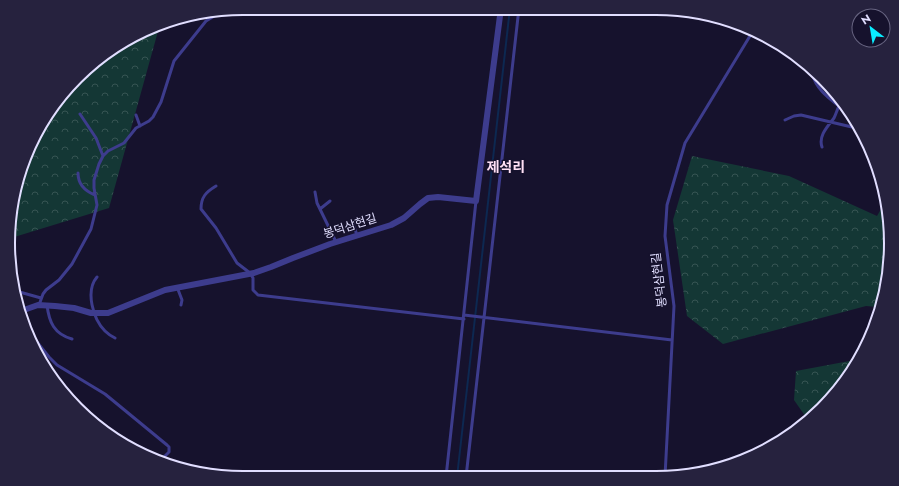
<svg xmlns="http://www.w3.org/2000/svg" width="899" height="486" font-family="Jost,'Noto Sans KR',sans-serif">
<defs>
<pattern id="forest-crowns" width="20" height="18" patternUnits="userSpaceOnUse"><rect width="20" height="18" fill="#143735"/><path d="M2 6a3 3 0 1 1 6 0M12 15a3 3 0 1 1 6 0" fill="none" stroke="#365453"/></pattern>
</defs>
<rect width="100%" height="100%" fill="#16122d"/>
<path fill="url(#forest-crowns)" d="M160,24L109,208L11,238L16,182L47,113L100,57Z
M692,156L789,176L877,216L884,204L889,273L878,307L866,306L723,344L687,316L673,220Z
M860,359L833,398L808,420L794,400L796,371Z"/>
<g fill="none" stroke-linecap="round" stroke-linejoin="round">
<path stroke="#0d2851" stroke-width="2" d="M457,477L510,8"/>
<path stroke="#3d3c8d" stroke-width="3" d="M757,33L776,43L794,57
M812,73C816,88 826,96 839,106C837,110 836,114 834,118C828,126 818,136 822,147
M80,114L96,138L103,156
M136,115L140,126
M785,120L794,116L801,115L856,128
M78,173C78,185 85,191 95,195
M216,186C206,192 201,197 201,209L216,228L237,263L250,273L253,278V290L258,295L464,319
M315,192L317,203L336,242
M320,209L330,201
M357,235L353,224L354,222L363,217
M97,277C85,291 93,319 105,331C108,334 111,336 115,338
M177,287L182,300L181,305
M16,291L41,298
M39,305L43,294L46,290L59,280L72,264L91,229L97,205L94,188V180L99,164L103,156L108,151L124,143L136,128L149,121L153,117L161,102L174,61L206,21L221,12
M47,305C49,322 54,334 72,339
M464,315L672,340
M27,335L37,342L49,357L57,365L105,394L167,445L169,447V452L160,461
M665,476L674,306L665,236L667,205L685,143L753,31
M446,477L476,201
M466,477L519,8"/>
<path stroke="#3d3c8d" stroke-width="6" d="M21,311L38,305L55,306L74,308L91,313H108L165,290L254,273L271,267L293,258L330,244L391,225L404,218L420,204L428,198L438,197L476,201L501,8"/>
</g>
<g text-anchor="middle" stroke-width="3" stroke-linejoin="round" paint-order="stroke">
<g font-size="12" fill="#e1deff" stroke="#16122d">
<text transform="translate(350 226) rotate(-18)" y="4">봉덕삼현길</text>
<text transform="translate(659 280) rotate(-97)" y="4">봉덕삼현길</text>
</g>
<g font-size="14" font-weight="bold" fill="#ffe0f5" stroke="#16122d">
<text x="506" y="172">제석리</text>
</g>
</g>
<path d="M0 0H899V486H0ZM243 15H656A228 228 0 0 1 884 243V243A228 228 0 0 1 656 471H243A228 228 0 0 1 15 243V243A228 228 0 0 1 243 15Z" fill="#26223e" fill-rule="evenodd"/>
<path fill="none" stroke="#e1deff" stroke-width="2" d="M243 15H656A228 228 0 0 1 884 243V243A228 228 0 0 1 656 471H243A228 228 0 0 1 15 243V243A228 228 0 0 1 243 15Z"/>
<g transform="translate(871 28) rotate(329)"><circle r="19" fill="#16122d" stroke="#676481"/>
<path d="M0-3L7 15L0 10L-7 15Z" fill="#0aedff"/>
<text y="-6" font-size="11" font-weight="bold" text-anchor="middle" fill="#e1deff">N</text>
</g>
</svg>
